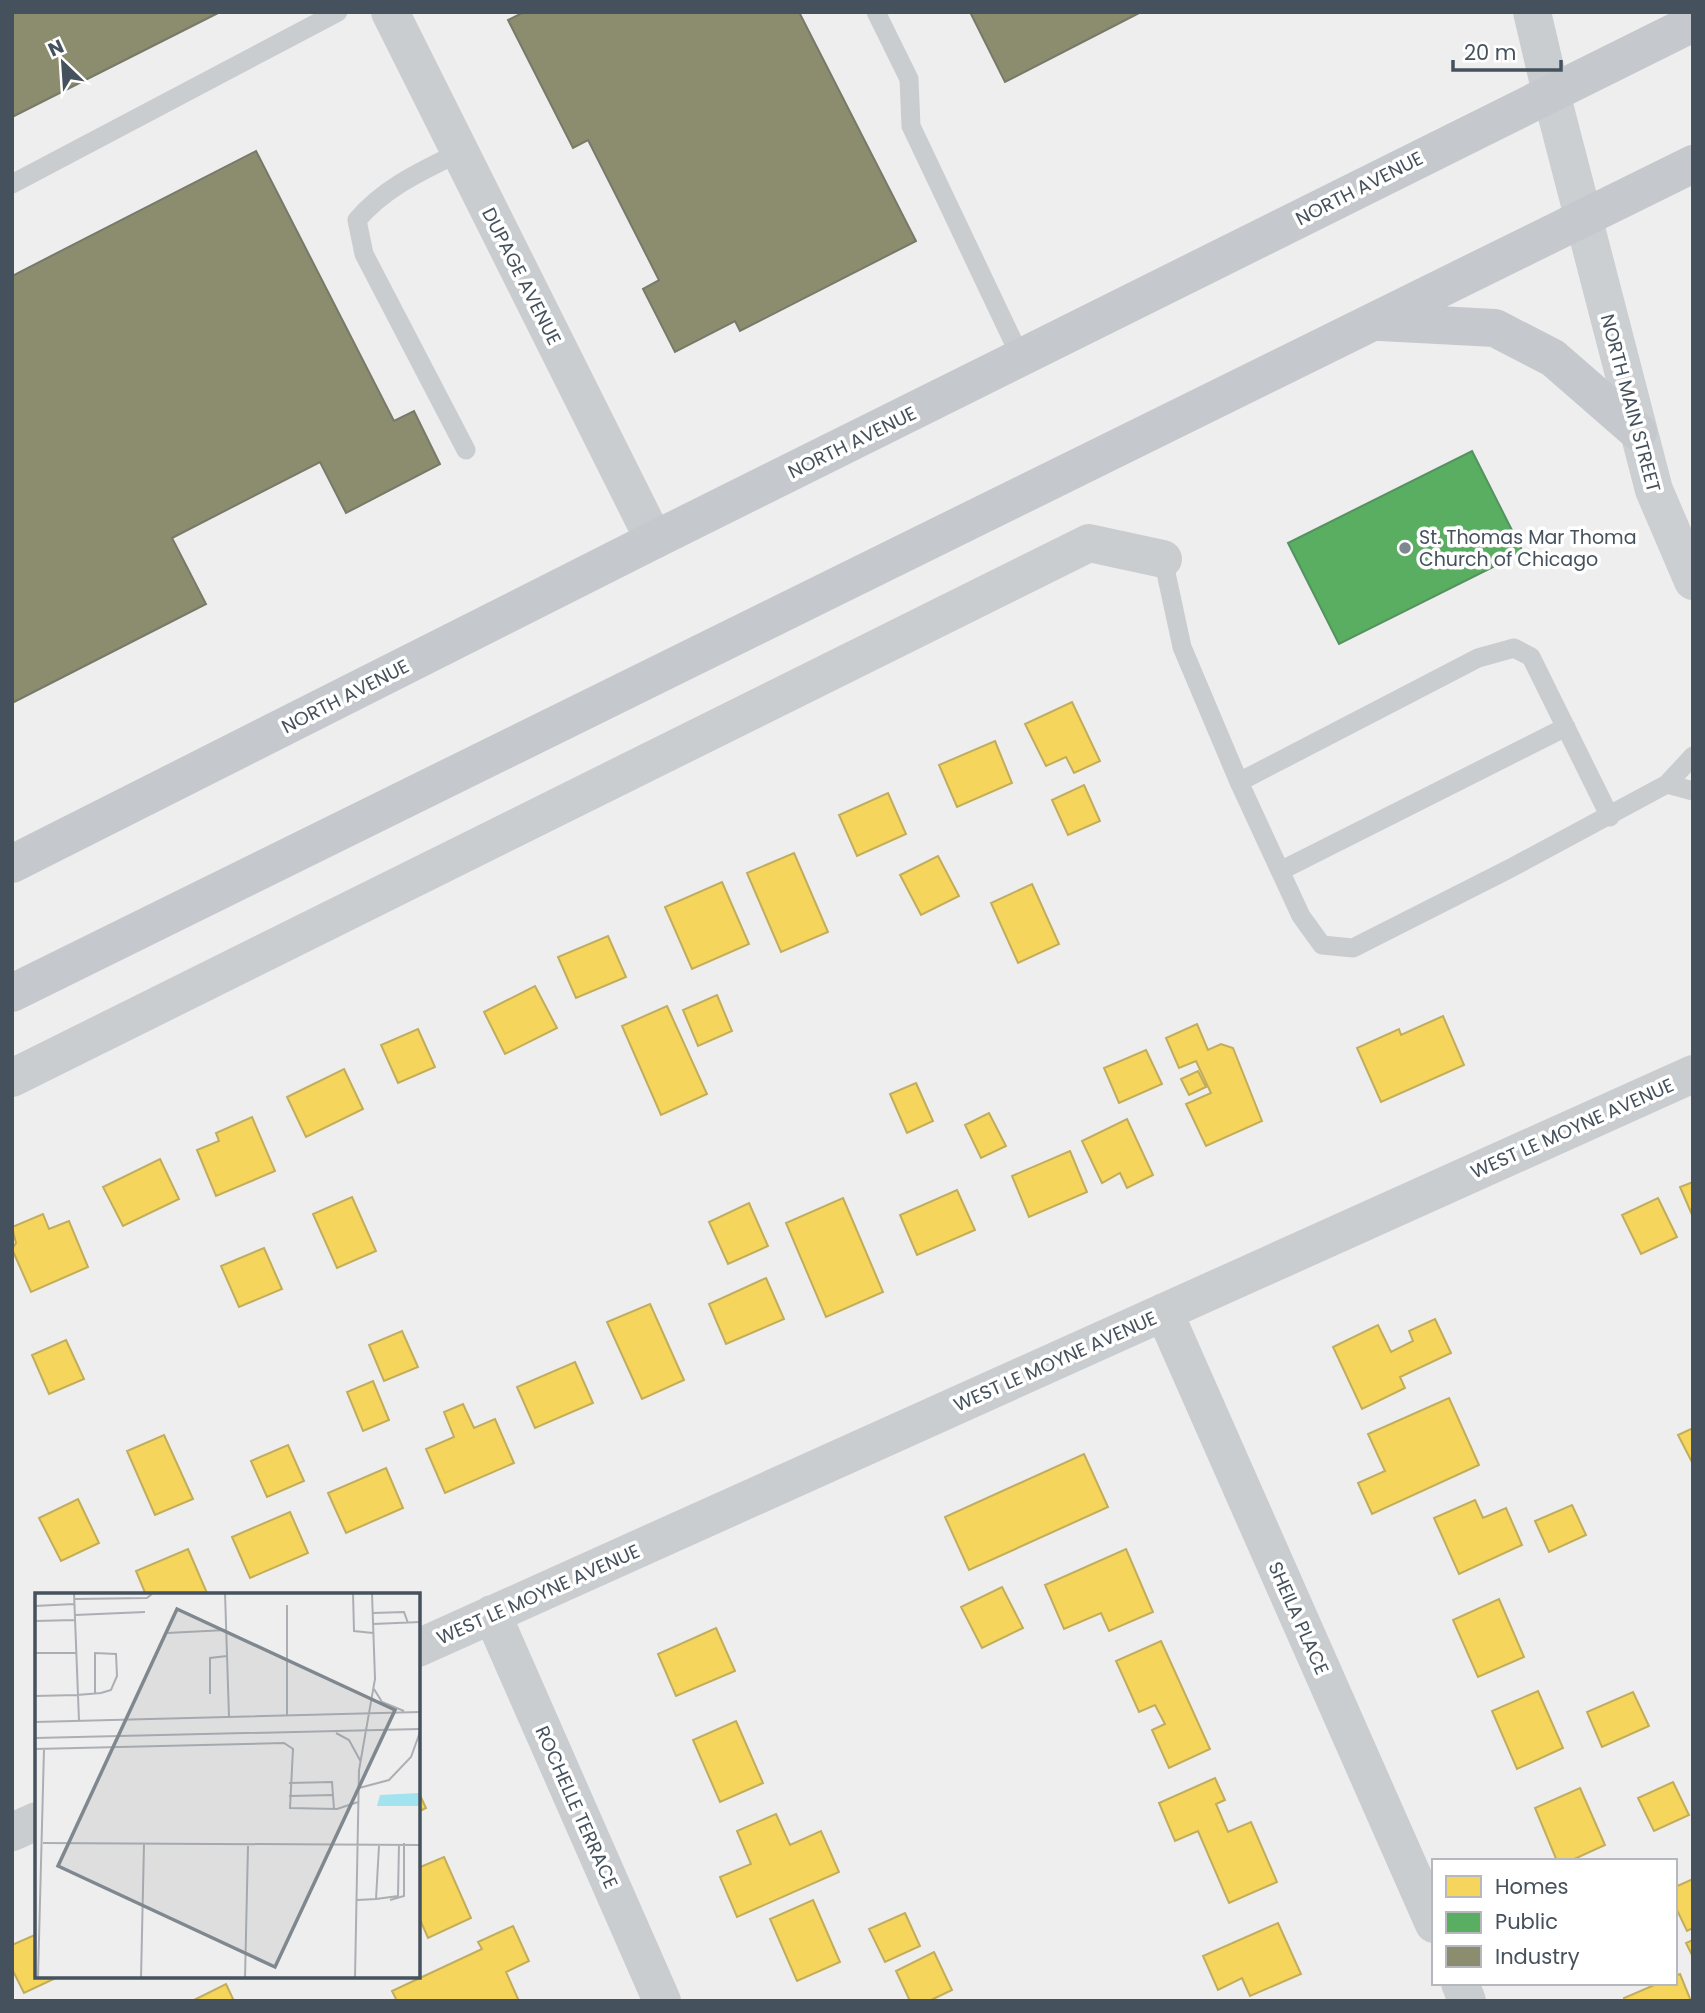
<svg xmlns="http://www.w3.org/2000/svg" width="1705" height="2013" font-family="Poppins,sans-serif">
<rect width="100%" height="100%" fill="#efeeee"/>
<path fill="#f6d55c" stroke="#c1ad5c" stroke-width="2" d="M1072,702L1100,761L1074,773L1066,757L1046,766L1025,724Z
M995,741L1012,783L957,807L939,765Z
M1084,785L1100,821L1068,835L1052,800Z
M888,793L906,834L857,856L839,815Z
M794,853L828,932L781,952L747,873Z
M938,856L959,896L921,915L900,875Z
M722,882L749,944L692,969L665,907Z
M1032,884L1059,944L1018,963L991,903Z
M608,936L626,977L576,998L558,957Z
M535,986L557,1028L505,1054L484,1012Z
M717,995L732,1031L698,1046L683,1010Z
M667,1006L707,1094L661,1115L622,1026Z
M1443,1016L1464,1065L1381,1102L1357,1048L1399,1029L1401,1035Z
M1197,1024L1208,1050L1221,1044L1233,1048L1262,1121L1206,1146L1186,1104L1211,1093L1196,1061L1179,1068L1166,1038Z
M418,1029L435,1067L398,1083L381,1045Z
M1146,1050L1162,1084L1119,1103L1104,1068Z
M344,1069L363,1109L306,1137L287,1097Z
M1198,1071L1206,1087L1189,1095L1181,1079Z
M916,1083L933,1121L907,1133L890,1094Z
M989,1113L1006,1146L981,1158L965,1125Z
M252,1117L275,1171L216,1196L197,1150L219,1141L216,1133Z
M1127,1119L1153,1175L1127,1188L1120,1173L1102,1183L1082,1141Z
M1070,1151L1087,1192L1029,1217L1012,1176Z
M160,1159L179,1199L123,1226L103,1187Z
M1693,1182V1217L1680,1187Z
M957,1190L975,1230L917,1255L900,1215Z
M352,1197L376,1251L337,1268L313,1214Z
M843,1198L883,1292L826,1317L786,1223Z
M1658,1198L1677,1237L1641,1254L1622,1215Z
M749,1203L768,1246L728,1264L709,1222Z
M43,1214L49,1229L69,1221L88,1267L31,1292L12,1249L16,1243L12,1227Z
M264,1248L282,1289L239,1307L221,1266Z
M766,1278L784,1319L726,1344L709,1304Z
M650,1304L684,1380L642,1399L607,1322Z
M1435,1319L1451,1353L1400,1377L1405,1388L1362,1409L1333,1347L1378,1325L1391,1352L1413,1341L1409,1331Z
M402,1331L418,1367L384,1381L369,1345Z
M66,1340L84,1379L49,1394L32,1355Z
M575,1362L593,1403L535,1428L517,1387Z
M373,1381L389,1420L363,1431L347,1392Z
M1449,1398L1479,1465L1372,1514L1358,1483L1385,1471L1368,1434Z
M463,1404L474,1428L495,1419L514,1463L445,1493L426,1449L454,1437L444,1412Z
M1693,1428V1464L1678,1435Z
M164,1435L193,1499L155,1515L127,1451Z
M288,1445L304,1481L267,1497L251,1461Z
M1084,1454L1108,1507L969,1570L945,1517Z
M386,1468L403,1508L346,1533L328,1493Z
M78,1499L99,1543L61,1561L39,1518Z
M1475,1500L1483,1518L1506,1508L1522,1545L1459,1574L1434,1518Z
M1572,1505L1586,1535L1549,1552L1535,1521Z
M290,1512L308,1553L250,1578L232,1537Z
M188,1549L207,1593L146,1595L136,1571Z
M1126,1549L1153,1612L1109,1631L1101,1613L1064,1629L1045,1585Z
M1002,1587L1023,1628L982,1648L961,1607Z
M1499,1599L1524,1657L1478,1677L1453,1620Z
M716,1628L735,1671L676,1696L658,1654Z
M1161,1641L1210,1749L1169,1768L1152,1730L1165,1724L1155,1705L1139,1712L1116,1661Z
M1538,1691L1563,1748L1517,1769L1492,1711Z
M1633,1692L1649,1726L1602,1747L1587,1712Z
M736,1721L763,1783L720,1802L693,1740Z
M1215,1778L1225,1800L1216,1804L1228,1832L1251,1822L1277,1882L1229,1903L1198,1831L1175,1841L1159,1803Z
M1673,1782L1689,1815L1654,1831L1638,1798Z
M1580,1788L1605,1845L1570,1861H1557L1535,1808Z
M418,1791L426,1808L418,1812Z
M776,1814L790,1845L821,1831L839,1872L737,1917L720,1877L751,1864L737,1831Z
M444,1857L471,1918L428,1938L418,1915V1868Z
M1693,1879V1928L1687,1931L1675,1906V1887Z
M813,1900L840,1962L797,1981L770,1919Z
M905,1913L920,1946L885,1962L869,1929Z
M1278,1923L1301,1974L1250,1996L1242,1978L1218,1990L1203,1956Z
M513,1926L529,1961L506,1972L519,2001H397L392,1991L482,1949L478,1942Z
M37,1934V1976H60L24,1993L12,1969V1945Z
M1693,1940V1957L1686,1943Z
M934,1952L952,1990L929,2001H910L896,1971Z
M1680,1974L1691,2001H1625L1624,1998L1659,1983H1675V1976Z
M226,1984L234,2001H192Z"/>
<path fill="#5aae61" stroke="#549260" stroke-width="2" d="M1472,451L1523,552L1339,644L1288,543Z"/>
<path fill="#8c8c6e" stroke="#777a69" stroke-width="2" d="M12,12H220L12,117Z
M524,12H799L916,241L740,331L735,321L675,352L643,289L659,280L588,140L573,148L508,20Z
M970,12H1141L1005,82Z
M256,151L394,421L414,411L440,464L346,513L320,462L172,538L206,604L12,703V276Z"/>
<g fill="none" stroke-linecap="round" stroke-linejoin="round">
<path stroke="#cacdcf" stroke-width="19" d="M876,12L909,79L911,126L1021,358
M460,152C422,171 385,187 357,220L364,254L466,450
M12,184L338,12
M1163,559L1182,647L1239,782L1301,916L1322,945L1353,948L1509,869L1667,784L1693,756
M1239,782L1478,658L1514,648L1531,657L1610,817
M1667,784L1693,791
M1280,871L1566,727"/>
<path stroke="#cacdcf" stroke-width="38" d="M390,12L654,540
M1532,12L1551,93
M12,1078L1089,543L1163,559
M1164,1312L1434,1924
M492,1614L662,2001
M418,1648L1693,1074
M12,1832L37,1821
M1460,1983L1467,2001"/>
<path stroke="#cbcfd1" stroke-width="38" d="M1551,93L1654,490L1693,581"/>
<path stroke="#c5c9cd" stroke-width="38" d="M1380,322L1495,328L1553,358L1638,432
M12,864L654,540L1693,23
M12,993L1693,164"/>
</g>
<circle fill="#80888f" stroke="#fff" stroke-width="2.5" cx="1405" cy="548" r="7"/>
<g text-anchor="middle" stroke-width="7" stroke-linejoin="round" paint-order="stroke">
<g font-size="19" fill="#45515c" stroke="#fff">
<text transform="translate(1359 188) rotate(-27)" y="7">NORTH AVENUE</text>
<text transform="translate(522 276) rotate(63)" y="7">DUPAGE AVENUE</text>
<text transform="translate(1631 403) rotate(75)" y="7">NORTH MAIN STREET</text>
<text transform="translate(852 442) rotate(-26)" y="7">NORTH AVENUE</text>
<text transform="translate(345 696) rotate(-27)" y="7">NORTH AVENUE</text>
<text transform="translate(1572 1128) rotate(-24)" y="7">WEST LE MOYNE AVENUE</text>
<text transform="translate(1055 1361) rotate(-24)" y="7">WEST LE MOYNE AVENUE</text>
<text transform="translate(538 1594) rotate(-24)" y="7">WEST LE MOYNE AVENUE</text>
<text transform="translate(1299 1618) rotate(66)" y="7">SHEILA PLACE</text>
<text transform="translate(577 1807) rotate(66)" y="7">ROCHELLE TERRACE</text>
</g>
<g font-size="19" fill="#45515c" stroke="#fff" text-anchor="start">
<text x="1419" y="544">St. Thomas Mar Thoma<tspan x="1419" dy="22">Church of Chicago</tspan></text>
</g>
</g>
<g transform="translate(35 1593)">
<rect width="385" height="385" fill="#efeeee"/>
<path d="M385,200V213H342L345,202Z" fill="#a3e2ef"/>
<path fill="none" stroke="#abafb4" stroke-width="2" d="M39,0L44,128M190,0L194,124M318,0L319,38L338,40M39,6L112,5L118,0M0,13L39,11M338,20L369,19L373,30M40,22L110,19M0,28L40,27M338,31L385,29M132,40L191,37M0,60H41M339,96L347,109L369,118M175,101V65L192,63M0,103L42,102L66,100L76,97L82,83L81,61L60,60V101M252,122V12M0,129L385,119M301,140L314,147L326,169M0,145L385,136M0,156L249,150L258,156L255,215L302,216L323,209M254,190L297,189L299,216M324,195L354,187L376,164L385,139M254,203L299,202M8,250L385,252M341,306L363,303L364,251M322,307L341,306L344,253M355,307L369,303V250M3,385L9,156M106,385L109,251M210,385L213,253M320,385L324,177L340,86L337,0"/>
<path fill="#80888f" fill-opacity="0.15" stroke="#80888f" stroke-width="3.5" d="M142,16L360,117L240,374L23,273Z"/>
<rect width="385" height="385" fill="none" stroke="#45515c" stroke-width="3.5"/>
</g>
<rect width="1705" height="2013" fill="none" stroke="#45515c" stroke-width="28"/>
<rect x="1432" y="1859" width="245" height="126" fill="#ffffff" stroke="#b5b9be" stroke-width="2"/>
<rect x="1446" y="1876" width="35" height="21" fill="#f6d55c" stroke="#b5b9be" stroke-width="2"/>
<text x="1495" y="1894" font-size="21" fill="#45515c">Homes</text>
<rect x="1446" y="1912" width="35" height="21" fill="#5aae61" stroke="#b5b9be" stroke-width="2"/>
<text x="1495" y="1929" font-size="21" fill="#45515c">Public</text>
<rect x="1446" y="1946" width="35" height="21" fill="#8c8c6e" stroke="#b5b9be" stroke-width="2"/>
<text x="1495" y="1964" font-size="21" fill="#45515c">Industry</text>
<g transform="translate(63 63) rotate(335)" stroke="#ffffff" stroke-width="5" paint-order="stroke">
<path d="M0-5L12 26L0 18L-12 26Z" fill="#45515c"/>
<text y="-10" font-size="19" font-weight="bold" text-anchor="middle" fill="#45515c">N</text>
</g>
<path d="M1453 60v10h108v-10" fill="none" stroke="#45515c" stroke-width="3.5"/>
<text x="1464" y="60" font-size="21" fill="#45515c" stroke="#ffffff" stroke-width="5" paint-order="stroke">20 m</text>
</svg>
